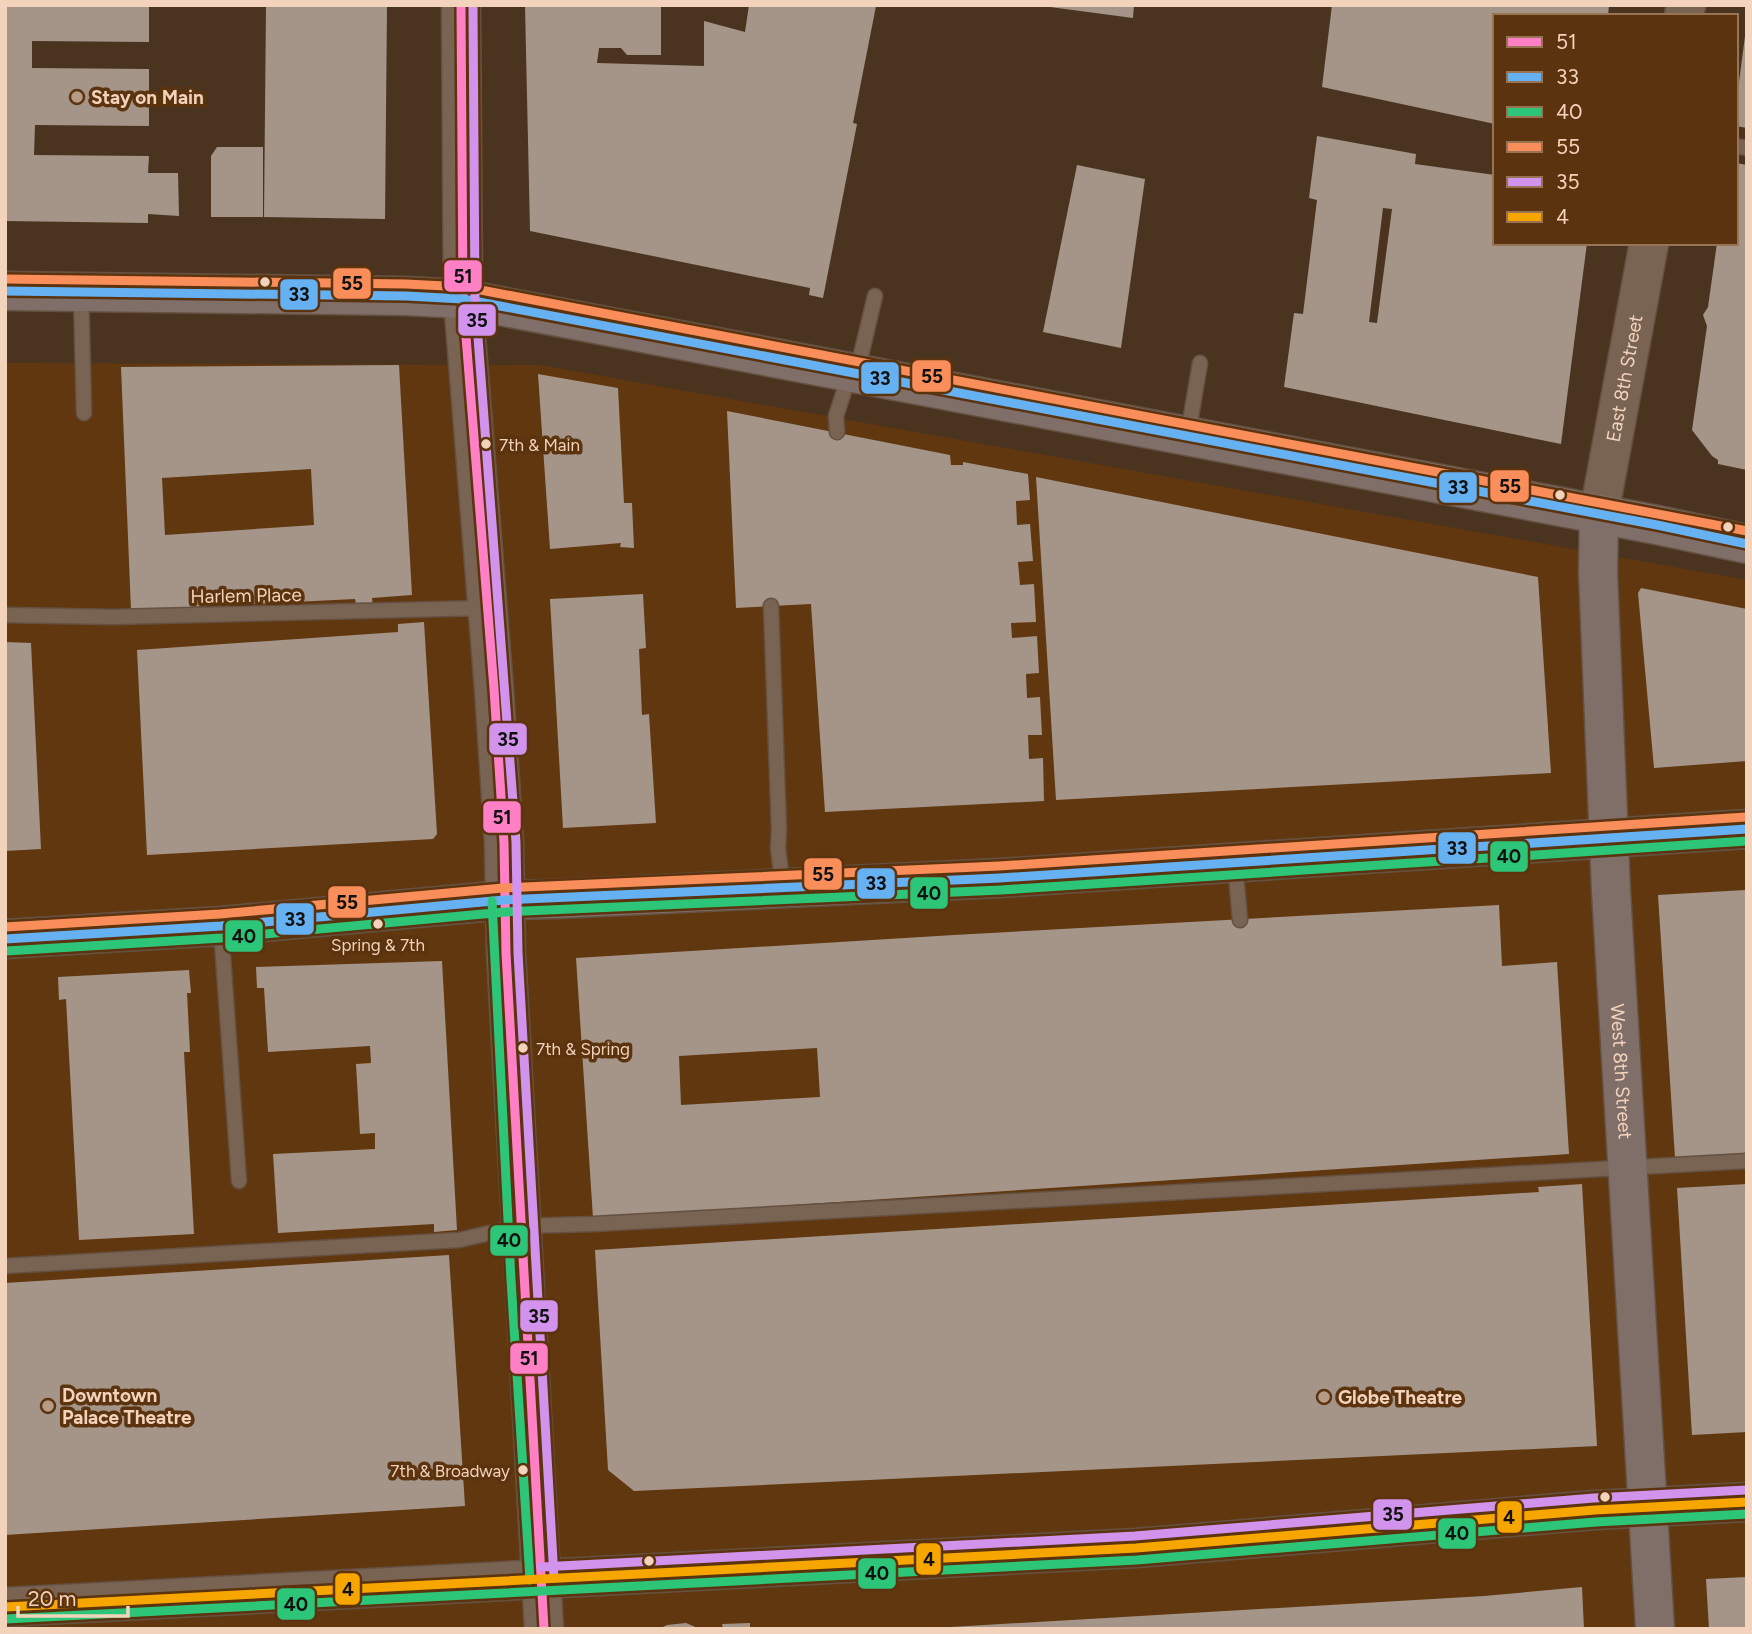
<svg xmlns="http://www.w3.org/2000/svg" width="1752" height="1634" font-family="Figtree,sans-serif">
<rect width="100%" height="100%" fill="#4a3420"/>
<path fill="#613710" d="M5,363L540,365L1747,580V1629H5Z"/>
<path fill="#a49588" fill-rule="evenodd" d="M5,5H149V42L32,41V68L149,69V126L35,125L34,155L149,156L148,173H178L179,216L148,214V223L5,221Z
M266,5H387L385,219L264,217Z
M525,5H661V55H627L621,48H599L597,63L704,66V21L745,32L749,5L876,6L853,123L857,124L823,298L809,295L810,288L530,231Z
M1050,5H1134L1133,18L1050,7Z
M1332,5H1609L1608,16H1495V124L1322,87Z
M1745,36H1747V128L1736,126V105Z
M1317,136L1416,154L1415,164L1495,175V243H1587L1561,444L1284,387L1294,313L1303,314L1317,200L1309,198ZM1383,208L1392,209L1377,323L1369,322Z
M217,147H263V217H211V156Z
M1736,163L1747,165V470L1718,464V460L1712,456L1692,430L1707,326L1703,315L1708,307L1717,243H1736Z
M1077,165L1145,179L1121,348L1043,332Z
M399,365L412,595L372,598L373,608H357L355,599L131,610L121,367ZM311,469L314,525L165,535L162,478Z
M538,374L618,388L624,503H632L634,548L620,547L621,543L550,549Z
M727,411L950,455L951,465H963V462L1028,474L1030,500L1016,501L1017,525L1030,524L1033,561L1018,562L1020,585L1034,584L1036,622L1011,623L1012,638L1037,636L1039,673L1026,674L1027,698L1040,697L1042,735H1028L1029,759L1043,758L1044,801L825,812L811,604L736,608Z
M1036,477L1538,577L1551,773L1056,800Z
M1641,588L1747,609V761L1654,768L1638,593Z
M643,594L646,648L639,649L642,715L649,714L656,823L563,828L550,599Z
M424,622L437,834L433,839L147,855L137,650L398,632V624Z
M5,642L31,643L41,849L5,851Z
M1745,890L1747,1155L1675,1158L1658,895Z
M1499,905L1502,966L1557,962L1569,1154L593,1218L576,958L954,935ZM817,1048L820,1097L681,1105L679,1056Z
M442,961L457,1230L434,1232V1224L278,1233L273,1154L375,1149V1133L360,1134L356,1064L371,1063L370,1046L268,1052L264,988H257L256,967Z
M189,970L191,993H187L190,1052H184L194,1234L79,1240L66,999L59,1000L58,977Z
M1582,1184L1597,1446L634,1491L608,1470L595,1250L1539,1192L1538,1187Z
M1747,1184V1432L1692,1435L1677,1188Z
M449,1255L465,1506L5,1535V1283Z
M1747,1577V1629H1709L1706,1579Z
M1582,1587L1584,1629H951V1627L1484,1596Z
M686,1623L700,1629H659L667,1625Z
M750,1623V1629H723L722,1624Z"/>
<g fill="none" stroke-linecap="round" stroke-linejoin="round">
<g stroke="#645141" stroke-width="17">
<path id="lane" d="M1736,146L1747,148
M81,293L84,413
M857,372L875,296
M837,432L836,416L850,373
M1188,434L1200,363
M771,606L779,830L778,848L783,888
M5,615L114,617L486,608
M1235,864L1240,920
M221,928L239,1181
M5,1266L459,1240L521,1226L594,1224L1747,1161"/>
</g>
<g stroke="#645141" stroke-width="41">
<g id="secondary">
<path d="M461,5L463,299L494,689L504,843L506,953L544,1629"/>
<path d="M1684,16L1686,5"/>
<path id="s1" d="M1599,514L1649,243"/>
<path d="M5,1607L1136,1548L1595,1510L1747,1502"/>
</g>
</g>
<g stroke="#645141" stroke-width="41">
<g id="primary">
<path d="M5,291L406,296L463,299L1657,525L1747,544"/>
<path id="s2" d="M1599,514L1598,572L1611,891L1655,1629"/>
<path d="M5,939L221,926L504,900L556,899L1000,878L1747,829"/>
</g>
</g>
<use href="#lane" stroke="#796454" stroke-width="14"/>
<use href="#secondary" stroke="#796454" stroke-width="38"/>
<use href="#primary" stroke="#806e69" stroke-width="38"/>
<g stroke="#5b330e" stroke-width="14">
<path id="bus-1" d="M461,5L463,299L494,689L504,843L506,953L544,1629"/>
</g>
<g stroke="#5b330e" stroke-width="14">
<path id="bus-2" d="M5,291L406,296L463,299L1657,525L1747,544
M5,939L221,926L504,900L1000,878L1747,829"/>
</g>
<g stroke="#5b330e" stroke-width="14">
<path id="bus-3" d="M492,901L511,1280L530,1580
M6,951L222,938L505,912L1001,890L1747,841
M6,1619L1137,1560L1596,1522L1747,1514"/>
</g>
<g stroke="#5b330e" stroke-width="14">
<path id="bus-4" d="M5,279L406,284L465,287L1747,531
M5,927L220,914L503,888L999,866L1746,817"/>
</g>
<g stroke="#5b330e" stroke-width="14">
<path id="bus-5" d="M473,5L475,298L516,842L518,953L554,1578
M541,1567L1135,1536L1594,1498L1746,1490"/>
</g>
<g stroke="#5b330e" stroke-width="14">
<path id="bus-6" d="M5,1607L1136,1548L1595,1510L1747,1502"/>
</g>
<use href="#bus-1" stroke="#ff80c5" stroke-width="9"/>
<use href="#bus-2" stroke="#66b1f2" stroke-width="9"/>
<use href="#bus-3" stroke="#2dc577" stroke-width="9"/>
<use href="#bus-4" stroke="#fa8e5a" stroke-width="9"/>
<use href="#bus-5" stroke="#d193ec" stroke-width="9"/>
<use href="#bus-6" stroke="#f7a600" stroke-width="9"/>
</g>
<g fill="#b89b85" stroke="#5b330e" stroke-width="2.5">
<circle cx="77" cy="97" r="7"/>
<circle cx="1324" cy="1397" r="7"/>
<circle cx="48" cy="1406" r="7"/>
</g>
<g fill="#f3d3bc" stroke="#5b330e" stroke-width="2.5">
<circle cx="265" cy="282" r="6"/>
<circle cx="486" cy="444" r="6"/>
<circle cx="1560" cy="495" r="6"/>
<circle cx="1728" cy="527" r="6"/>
<circle cx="378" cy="924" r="6"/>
<circle cx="523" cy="1048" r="6"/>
<circle cx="523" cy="1470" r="6"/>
<circle cx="1605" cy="1497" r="6"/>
<circle cx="649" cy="1561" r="6"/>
</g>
<g text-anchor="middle" stroke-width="7" stroke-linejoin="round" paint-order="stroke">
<g font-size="17" fill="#f3d3bc" stroke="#5b330e" text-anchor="start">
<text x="499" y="451">7th &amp; Main</text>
<text x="378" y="951" text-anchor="middle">Spring &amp; 7th</text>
<text x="536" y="1055">7th &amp; Spring</text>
<text x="510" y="1477" text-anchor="end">7th &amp; Broadway</text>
</g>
<g font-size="19" font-weight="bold" fill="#f3d3bc" stroke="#5b330e" text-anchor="start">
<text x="91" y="104">Stay on Main</text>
<text x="62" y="1402">Downtown<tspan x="62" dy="22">Palace Theatre</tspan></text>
<text x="1338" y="1404">Globe Theatre</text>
</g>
<g font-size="19" fill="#f3d3bc" stroke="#5b330e">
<text dy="7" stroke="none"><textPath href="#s1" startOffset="138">East 8th Street</textPath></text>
<text transform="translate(246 595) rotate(-1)" y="7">Harlem Place</text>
<text dy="7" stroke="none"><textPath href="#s2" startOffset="558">West 8th Street</textPath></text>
</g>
</g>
<g stroke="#5b330e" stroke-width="2.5">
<rect x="443" y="259" width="40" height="34" rx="7" fill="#ff80c5"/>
<rect x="332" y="267" width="40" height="33" rx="7" fill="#fa8e5a"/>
<rect x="279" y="278" width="40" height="33" rx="7" fill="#66b1f2"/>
<rect x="457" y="303" width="40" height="34" rx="7" fill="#d193ec"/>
<rect x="911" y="359" width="41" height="34" rx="7" fill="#fa8e5a"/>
<rect x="860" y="361" width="40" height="34" rx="7" fill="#66b1f2"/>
<rect x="1489" y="469" width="41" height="34" rx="7" fill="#fa8e5a"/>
<rect x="1438" y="471" width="40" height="33" rx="7" fill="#66b1f2"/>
<rect x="488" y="722" width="40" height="34" rx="7" fill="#d193ec"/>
<rect x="482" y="800" width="40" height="34" rx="7" fill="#ff80c5"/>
<rect x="1437" y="831" width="40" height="34" rx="7" fill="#66b1f2"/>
<rect x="1489" y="840" width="40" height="33" rx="7" fill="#2dc577"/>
<rect x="803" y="857" width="40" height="34" rx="7" fill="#fa8e5a"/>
<rect x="856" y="867" width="40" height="33" rx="7" fill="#66b1f2"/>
<rect x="909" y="876" width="40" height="34" rx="7" fill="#2dc577"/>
<rect x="327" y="885" width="40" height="34" rx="7" fill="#fa8e5a"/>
<rect x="275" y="902" width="40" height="34" rx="7" fill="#66b1f2"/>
<rect x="224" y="919" width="40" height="34" rx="7" fill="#2dc577"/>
<rect x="489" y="1224" width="40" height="33" rx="7" fill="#2dc577"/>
<rect x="519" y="1299" width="40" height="34" rx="7" fill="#d193ec"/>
<rect x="509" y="1342" width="40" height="33" rx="7" fill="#ff80c5"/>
<rect x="1372" y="1498" width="41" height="33" rx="7" fill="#d193ec"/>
<rect x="1496" y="1500" width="27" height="34" rx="7" fill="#f7a600"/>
<rect x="1437" y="1517" width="40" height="33" rx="7" fill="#2dc577"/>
<rect x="915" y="1542" width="27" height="34" rx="7" fill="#f7a600"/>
<rect x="857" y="1557" width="40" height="33" rx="7" fill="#2dc577"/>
<rect x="334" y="1572" width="27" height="34" rx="7" fill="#f7a600"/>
<rect x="276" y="1587" width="40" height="34" rx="7" fill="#2dc577"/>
</g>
<g font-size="19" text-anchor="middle" font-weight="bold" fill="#111">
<text x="463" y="283">51</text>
<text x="352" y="290">55</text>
<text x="299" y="301">33</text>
<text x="477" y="327">35</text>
<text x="932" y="383">55</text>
<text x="880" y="385">33</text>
<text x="1510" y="493">55</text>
<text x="1458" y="494">33</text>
<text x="508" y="746">35</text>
<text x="502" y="824">51</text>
<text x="1457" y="855">33</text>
<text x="1509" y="863">40</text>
<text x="823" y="881">55</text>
<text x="876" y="890">33</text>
<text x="929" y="900">40</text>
<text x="347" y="909">55</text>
<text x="295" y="926">33</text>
<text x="244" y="943">40</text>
<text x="509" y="1247">40</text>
<text x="539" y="1323">35</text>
<text x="529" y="1365">51</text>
<text x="1393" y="1521">35</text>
<text x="1509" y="1524">4</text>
<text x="1457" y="1540">40</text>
<text x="929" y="1566">4</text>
<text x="877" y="1580">40</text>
<text x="348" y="1596">4</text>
<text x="296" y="1611">40</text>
</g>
<rect width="1752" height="1634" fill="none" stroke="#f3d3bc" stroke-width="14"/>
<rect x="1493" y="14" width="245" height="231" fill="#5b330e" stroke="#987354" stroke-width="2"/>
<rect x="1507" y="37" width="35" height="10" fill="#ff80c5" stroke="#987354" stroke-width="2"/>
<text x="1556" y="49" font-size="21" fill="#f3d3bc">51</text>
<rect x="1507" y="72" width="35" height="10" fill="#66b1f2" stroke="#987354" stroke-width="2"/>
<text x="1556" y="84" font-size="21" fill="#f3d3bc">33</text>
<rect x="1507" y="107" width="35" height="10" fill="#2dc577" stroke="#987354" stroke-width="2"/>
<text x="1556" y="119" font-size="21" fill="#f3d3bc">40</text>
<rect x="1507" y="142" width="35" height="10" fill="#fa8e5a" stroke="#987354" stroke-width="2"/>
<text x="1556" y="154" font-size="21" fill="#f3d3bc">55</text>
<rect x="1507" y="177" width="35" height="10" fill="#d193ec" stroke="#987354" stroke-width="2"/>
<text x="1556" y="189" font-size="21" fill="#f3d3bc">35</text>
<rect x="1507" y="212" width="35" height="10" fill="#f7a600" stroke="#987354" stroke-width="2"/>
<text x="1556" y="224" font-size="21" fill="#f3d3bc">4</text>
<path d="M18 1606v10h110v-10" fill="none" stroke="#f3d3bc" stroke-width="3.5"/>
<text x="28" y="1606" font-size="21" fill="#f3d3bc" stroke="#5b330e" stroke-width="5" paint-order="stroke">20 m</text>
</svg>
